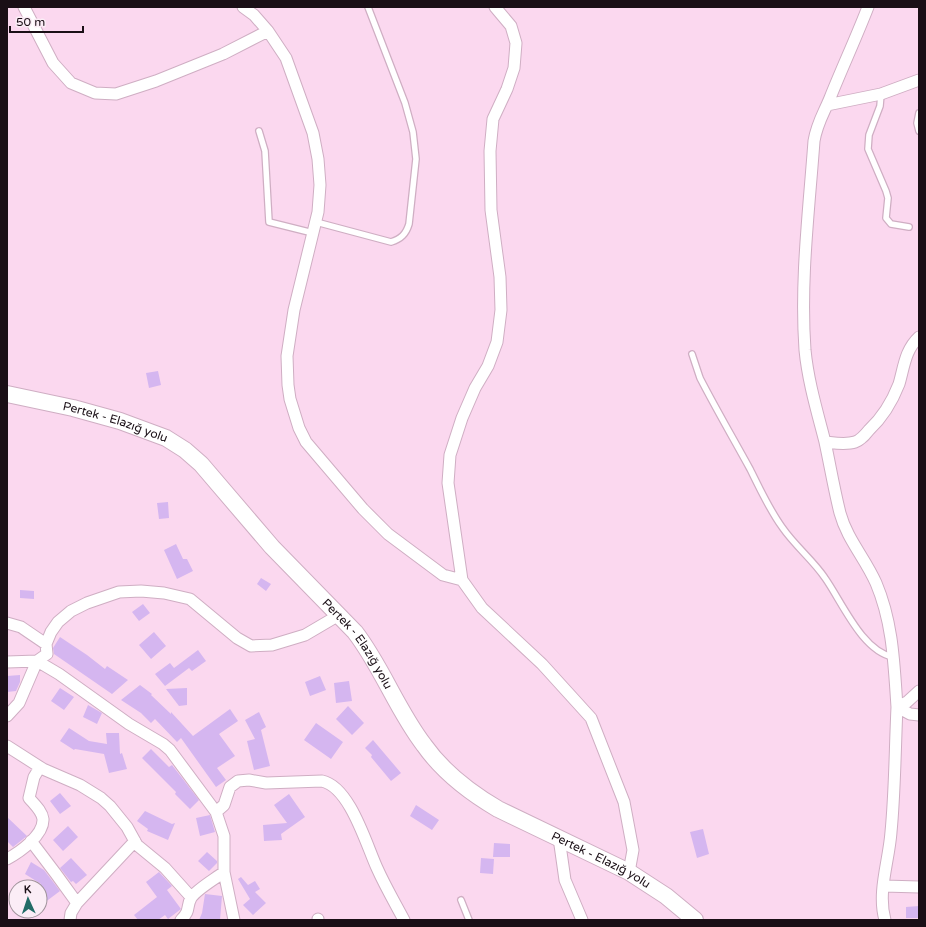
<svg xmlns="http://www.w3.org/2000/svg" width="926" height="927" font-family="'Varela Round',sans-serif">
<rect width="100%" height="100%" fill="#fbd8ef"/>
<path fill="#d5b6f0" d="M158,371L161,385L149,388L146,373Z
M168,502L169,518L159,519L157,503Z
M176,544L183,559H187L193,571L177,579L164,550Z
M261,578L271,584L266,591L257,584Z
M20,590L34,591V599L20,598Z
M143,604L150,613L139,621L132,612Z
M154,632L166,646L151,659L139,645Z
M60,637L87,655L105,669L107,666L128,680L112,694L54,654L53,648Z
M198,650L206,661L192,671L189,668L165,686L155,674L170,663L174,668Z
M20,675V682L16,691L7,692V676Z
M320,676L326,690L310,696L305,682Z
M349,681L352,701L336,703L334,683Z
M140,685L152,694L151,695L171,714V712L193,736L230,709L238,721L219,734L235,756L217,768L226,780L216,787L181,738L177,742L155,719L151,723L141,713L121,700Z
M60,688L74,697L64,710L51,701Z
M187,688V705L179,706L166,689Z
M88,705L102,713L97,724L83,717Z
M348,706L364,723L352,735L336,719Z
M259,712L266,727L261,730L270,766L254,770L247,741L255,739L245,720Z
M316,723L343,742L331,759L304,740Z
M69,728L89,741L107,744L106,733H119L120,754L122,753L127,769L109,773L104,754L75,749L74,750L60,741Z
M373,740L401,773L391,781L371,757L372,755L365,748Z
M151,749L169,767L172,765L199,800L190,809L175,794L176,792L142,758Z
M60,793L71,806L60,814L50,801Z
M289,794L305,817L281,834L282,840L264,841L263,825L287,823L274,805Z
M416,805L439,820L432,830L410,816Z
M145,811L172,824L175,823L168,840L147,831L148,829L137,821Z
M210,815L215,832L200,836L196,818Z
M7,817L27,836L13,847L7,841Z
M68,826L78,837L63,851L53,840Z
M703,829L709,854L697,858L690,832Z
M494,843L510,844V857H493Z
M207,852L217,861V863L209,871L198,861Z
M71,858L87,875L76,884L73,881L71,882L60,868Z
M481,858L494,859L493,874L480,873Z
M31,862L44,870L60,891L44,903L40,899V885L41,884L25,874Z
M159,872L172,886L167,890L181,909L168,919L165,915L158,920H138L134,915L157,897L146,882Z
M241,877L248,885L255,881L260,889L255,892L266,903L253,915L243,905L250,899L238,879Z
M205,894L222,896L220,920H199L202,913Z
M919,906V918H906V907Z"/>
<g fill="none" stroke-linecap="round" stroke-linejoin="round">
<g stroke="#cfaec3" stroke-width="8">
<path id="lane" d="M881,94L880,106L869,135L868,149L886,191L888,198L886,218L891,224L909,227
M919,113L917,123L919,131
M259,131L265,151L269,222L313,233
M316,222L391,242C401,239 406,234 409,224L416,159L413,132L405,103L368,7
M692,354L700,378C716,409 733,438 750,469C760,489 769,509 782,527C795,546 813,560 825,578C842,602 862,651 893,657
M461,900L469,920"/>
</g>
<g stroke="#cfaec3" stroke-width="13">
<path id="street" d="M24,7L53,63L71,83L95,93L116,94L156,81L223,54L268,31
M243,7L254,15L268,31L286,58L313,133L318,159L320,185L318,212L294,310L287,356L288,385L290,399L299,428L306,442L363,509L388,534L443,575L462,580
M495,7L511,26L516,43L514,68L507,89L493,119L490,151L491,210L500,277L501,310L497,342L488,366L475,388L462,418L450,455L448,483L462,580L482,608L542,664L591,718L624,802L633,850L629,872
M868,7C856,38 842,68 830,98C823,115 817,123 814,141C809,210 800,281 805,350C808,381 817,411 825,442C830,465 834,489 840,513C847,539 865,558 876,583C893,623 894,664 897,707L910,714L919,715
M827,105L881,94L919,80
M825,442C835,443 846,445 855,442C861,440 865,435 869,430C883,417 892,402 899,384C904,367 905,350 919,337
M7,623L21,627L46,644
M7,662L37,661L59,674L129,724L163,744L170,750L216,812L224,836V872L234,920
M7,716L19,703L37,661L47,654L46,644L51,632L58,622L71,611L87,603L119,592L141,591L164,593L190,599L237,638L251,646L272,645L305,635L339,615
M7,746L43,769L80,785L101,798L110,806L127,827L137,845L165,868L191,897
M216,812L224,805L230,787L238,781L249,780L266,783L322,781C350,787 366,844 377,868C385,886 395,903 404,920
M559,838L565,880L582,920
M31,841L56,874L77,903
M7,859C20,852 44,835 43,819C42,811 34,804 29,798L34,777L40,767
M884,886L919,887
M318,919V920
M70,920L71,913L77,903L135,841
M181,920C191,910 186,907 191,898C197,889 215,879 224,872
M885,920C877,892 889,861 891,832C895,791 895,749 897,707L907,702L919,691"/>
</g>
<g stroke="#cfaec3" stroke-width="18">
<g id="secondary">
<path id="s1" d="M7,394L73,408L120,421L166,438L185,450L201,464L272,547L355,632C382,667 397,710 424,745C443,772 469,792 498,809L629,872L666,896L695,920"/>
</g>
</g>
<use href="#lane" stroke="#fff" stroke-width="5.5"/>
<use href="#street" stroke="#fff" stroke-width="11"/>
<use href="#secondary" stroke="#fff" stroke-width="16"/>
</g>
<g text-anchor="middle" stroke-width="3" stroke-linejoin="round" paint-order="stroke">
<g font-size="12" fill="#1a0f16" stroke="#fbedf6">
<text dy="4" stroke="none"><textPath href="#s1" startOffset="112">Pertek - Elazığ yolu</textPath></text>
<text dy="4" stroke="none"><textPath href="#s1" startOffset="448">Pertek - Elazığ yolu</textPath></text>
<text dy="4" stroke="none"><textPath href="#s1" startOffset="783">Pertek - Elazığ yolu</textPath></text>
</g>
</g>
<rect width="926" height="927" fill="none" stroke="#1a0f16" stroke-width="16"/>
<g transform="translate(28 899) rotate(357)"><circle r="19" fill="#fbedf6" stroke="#a1949c"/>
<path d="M0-3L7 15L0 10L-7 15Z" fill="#226c66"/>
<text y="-6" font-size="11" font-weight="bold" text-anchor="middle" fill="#1a0f16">K</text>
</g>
<path d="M10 26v6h73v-6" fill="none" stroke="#1a0f16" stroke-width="2"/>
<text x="16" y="26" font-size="12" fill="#1a0f16" stroke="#fbedf6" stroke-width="3" paint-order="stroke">50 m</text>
</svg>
